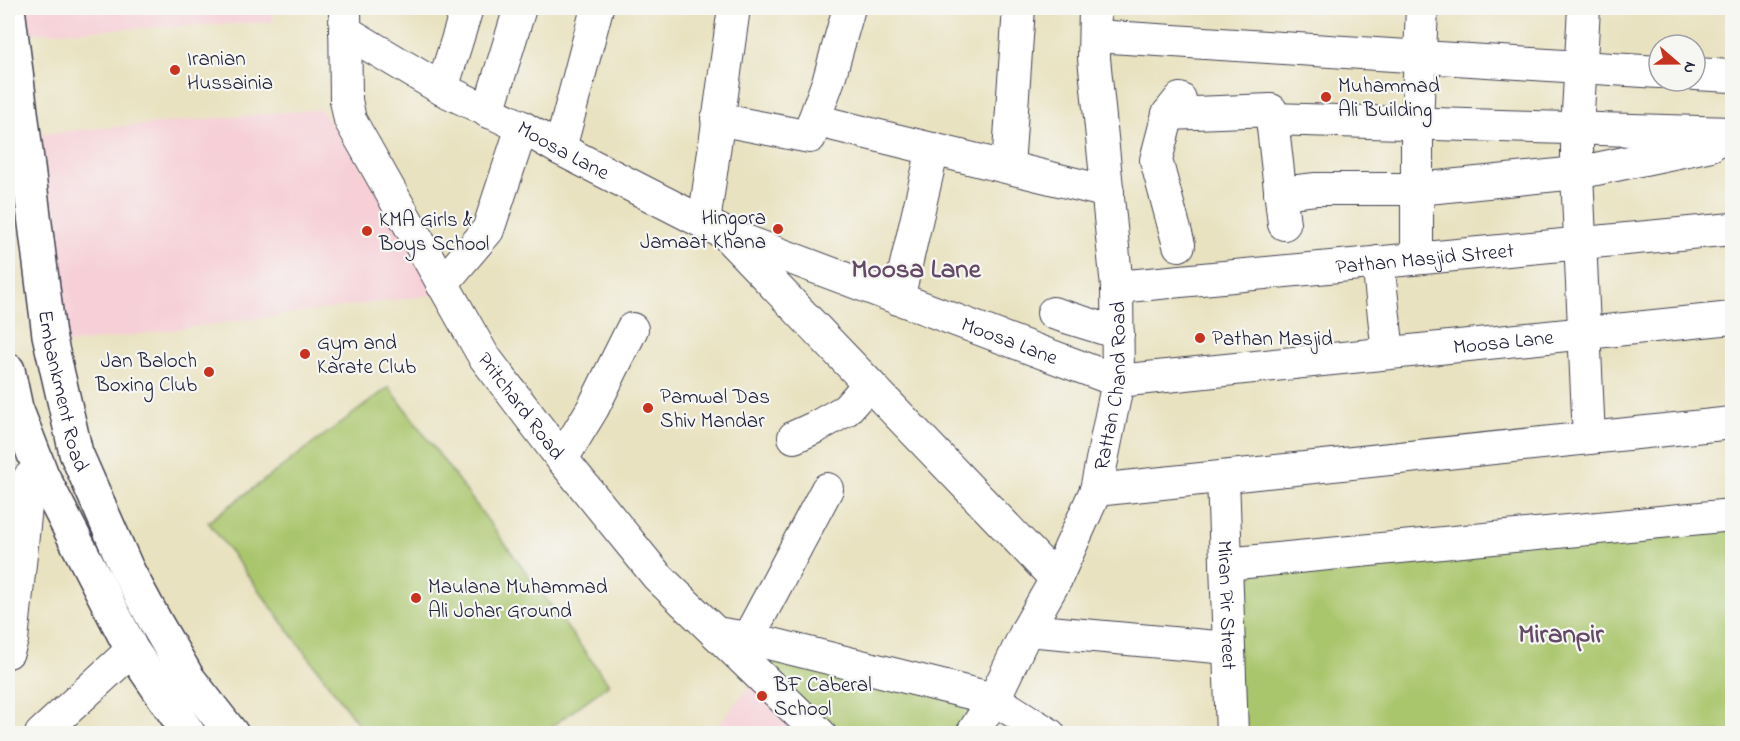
<svg xmlns="http://www.w3.org/2000/svg" width="1740" height="741" font-family="'Indie Flower',sans-serif">
<rect width="100%" height="100%" fill="#f6f6f2"/>
<filter id="ink" filterUnits="userSpaceOnUse"><feTurbulence type="fractalNoise" baseFrequency=".0167" numOctaves="2"/><feDisplacementMap in="SourceGraphic" scale="12" xChannelSelector="R" yChannelSelector="G"/><feConvolveMatrix kernelMatrix="1 2 1 2 8 2 1 2 1" color-interpolation-filters="sRGB"/></filter>
<filter id="wash" filterUnits="userSpaceOnUse"><feTurbulence type="fractalNoise" baseFrequency=".008" numOctaves="4" result="noise"/><feDisplacementMap in="SourceGraphic" scale="24" xChannelSelector="R" yChannelSelector="G"/><feGaussianBlur stdDeviation="1.35" result="paint"/><feColorMatrix in="noise" values="0 0 0 0 0 0 0 0 0 0 0 0 0 0 0 0 0 1.4 0 .05"/><feComposite in="paint" operator="in"/></filter>
<g filter="url(#wash)">
<rect width="100%" height="100%" fill="#e9e2c0"/>
<path fill="#f6cfd7" d="M8,8H272L273,22L11,34Z
M321,109L447,293L51,346L24,135Z
M759,675L820,734H711Z"/>
<path fill="#aac66d" stroke="#667454" stroke-width="1.5" d="M389,387L609,684L543,733H365L208,522Z
M1732,522V733H1232L1226,564Z
M716,633L972,706L959,733H820Z"/>
</g>
<g filter="url(#ink)">
<g fill="none" stroke-linecap="round" stroke-linejoin="round">
<g stroke="#403f4f" stroke-width="34">
<g id="minor">
<path id="s1" d="M345,8L346,100L350,120L483,355L562,459L657,576L820,734"/>
<path d="M849,8L829,79L814,120L1108,192"/>
<path d="M1584,8L1577,129V173L1589,438"/>
<path id="s2" d="M345,31L442,89L522,127L560,149L724,233L1118,381L1732,318"/>
<path d="M1095,36L1659,72"/>
<path d="M1695,74L1732,76"/>
<path d="M442,89L467,8"/>
<path d="M488,112L520,8"/>
<path d="M1168,114L1271,110L1284,224"/>
<path d="M717,119L810,137L814,120"/>
<path d="M1272,119L1732,133"/>
<path d="M560,149L597,8"/>
<path d="M1008,167L1019,8"/>
<path d="M1280,193L1316,189H1418L1577,173L1711,145"/>
<path d="M704,223L734,8"/>
<path d="M731,240L1056,579"/>
<path d="M1179,245L1156,160L1168,114L1180,99"/>
<path d="M1417,258V123L1422,8"/>
<path d="M1378,262L1388,353"/>
<path d="M442,284L488,230L522,127"/>
<path id="s3" d="M1117,287L1732,229"/>
<path d="M898,299L933,149"/>
<path d="M1053,313L1118,333"/>
<path d="M794,437L816,427L846,410L869,384"/>
<path d="M562,459L593,408L632,329"/>
<path id="s4" d="M1223,477L1232,734"/>
<path d="M1096,490L1732,423"/>
<path d="M1226,564L1732,515"/>
<path d="M1027,630L1228,648"/>
<path d="M716,633L748,638L994,699L1049,734"/>
<path d="M748,638L827,489"/>
<path d="M8,652L12,640L29,478"/>
<path d="M41,734L132,650"/>
<path id="s5" d="M972,734L994,699L1027,630L1056,579L1096,490L1118,381L1117,287L1094,58L1095,8"/>
</g>
</g>
<g stroke="#403f4f" stroke-width="36">
<g id="major">
<path id="s6" d="M8,8L49,335L76,453L127,569L156,623L188,678L232,734"/>
<path d="M8,370L16,408L42,475L132,650L189,734"/>
</g>
</g>
<use href="#minor" stroke="#fff" stroke-width="32"/>
<use href="#major" stroke="#fff" stroke-width="33"/>
</g>
</g>
<g fill="#c8321e" stroke="#f6f6f2" stroke-width="2">
<circle cx="175" cy="70" r="6"/>
<circle cx="1326" cy="97" r="6"/>
<circle cx="778" cy="229" r="6"/>
<circle cx="367" cy="231" r="6"/>
<circle cx="1200" cy="338" r="6"/>
<circle cx="305" cy="354" r="6"/>
<circle cx="209" cy="372" r="6"/>
<circle cx="648" cy="408" r="6"/>
<circle cx="416" cy="598" r="6"/>
<circle cx="762" cy="696" r="6"/>
</g>
<g text-anchor="middle" stroke-width="4.5" stroke-linejoin="round" paint-order="stroke">
<g font-size="21" fill="#22223b" stroke="#f6f6f2" text-anchor="start">
<text x="187" y="65">Iranian<tspan x="187" dy="24">Hussainia</tspan></text>
<text x="1338" y="92">Muhammad<tspan x="1338" dy="24">Ali Building</tspan></text>
<text x="766" y="224" text-anchor="end">Hingora<tspan x="766" dy="24">Jamaat Khana</tspan></text>
<text x="379" y="226">KMA Girls &amp;<tspan x="379" dy="24">Boys School</tspan></text>
<text x="1212" y="345">Pathan Masjid</text>
<text x="317" y="349">Gym and<tspan x="317" dy="24">Karate Club</tspan></text>
<text x="197" y="367" text-anchor="end">Jan Baloch<tspan x="197" dy="24">Boxing Club</tspan></text>
<text x="660" y="403">Pamwal Das<tspan x="660" dy="24">Shiv Mandar</tspan></text>
<text x="428" y="593">Maulana Muhammad<tspan x="428" dy="24">Ali Johar Ground</tspan></text>
<text x="774" y="691">BF Caberal<tspan x="774" dy="24">School</tspan></text>
</g>
<g font-size="21" fill="#22223b" stroke="#f6f6f2">
<text dy="7" stroke="none"><textPath href="#s2" startOffset="249">Moosa Lane</textPath></text>
<text dy="7" stroke="none"><textPath href="#s3" startOffset="309">Pathan Masjid Street</textPath></text>
<text dy="7" stroke="none"><textPath href="#s2" startOffset="735">Moosa Lane</textPath></text>
<text dy="7" stroke="none"><textPath href="#s2" startOffset="1238">Moosa Lane</textPath></text>
<text dy="7" stroke="none"><textPath href="#s5" startOffset="380">Rattan Chand Road</textPath></text>
<text dy="7" stroke="none"><textPath href="#s6" startOffset="387">Embankment Road</textPath></text>
<text dy="7" stroke="none"><textPath href="#s1" startOffset="446">Pritchard Road</textPath></text>
<text dy="7" stroke="none"><textPath href="#s4" startOffset="128">Miran Pir Street</textPath></text>
</g>
<g font-size="27" font-weight="bold" fill="#644a67" stroke="#f6f6f2">
<text x="916" y="277">Moosa Lane</text>
<text x="1561" y="642">Miranpir</text>
</g>
</g>
<rect width="1740" height="741" fill="none" stroke="#f6f6f2" stroke-width="30"/>
<g transform="translate(1677 63) rotate(110)"><circle r="28" fill="#f6f6f2" stroke="#a1a1a9" stroke-width="1.5"/>
<path d="M0-4.5L10 22L0 15L-10 22Z" fill="#c8321e"/>
<text y="-9" font-size="16" font-weight="bold" text-anchor="middle" fill="#22223b">N</text>
</g>
</svg>
